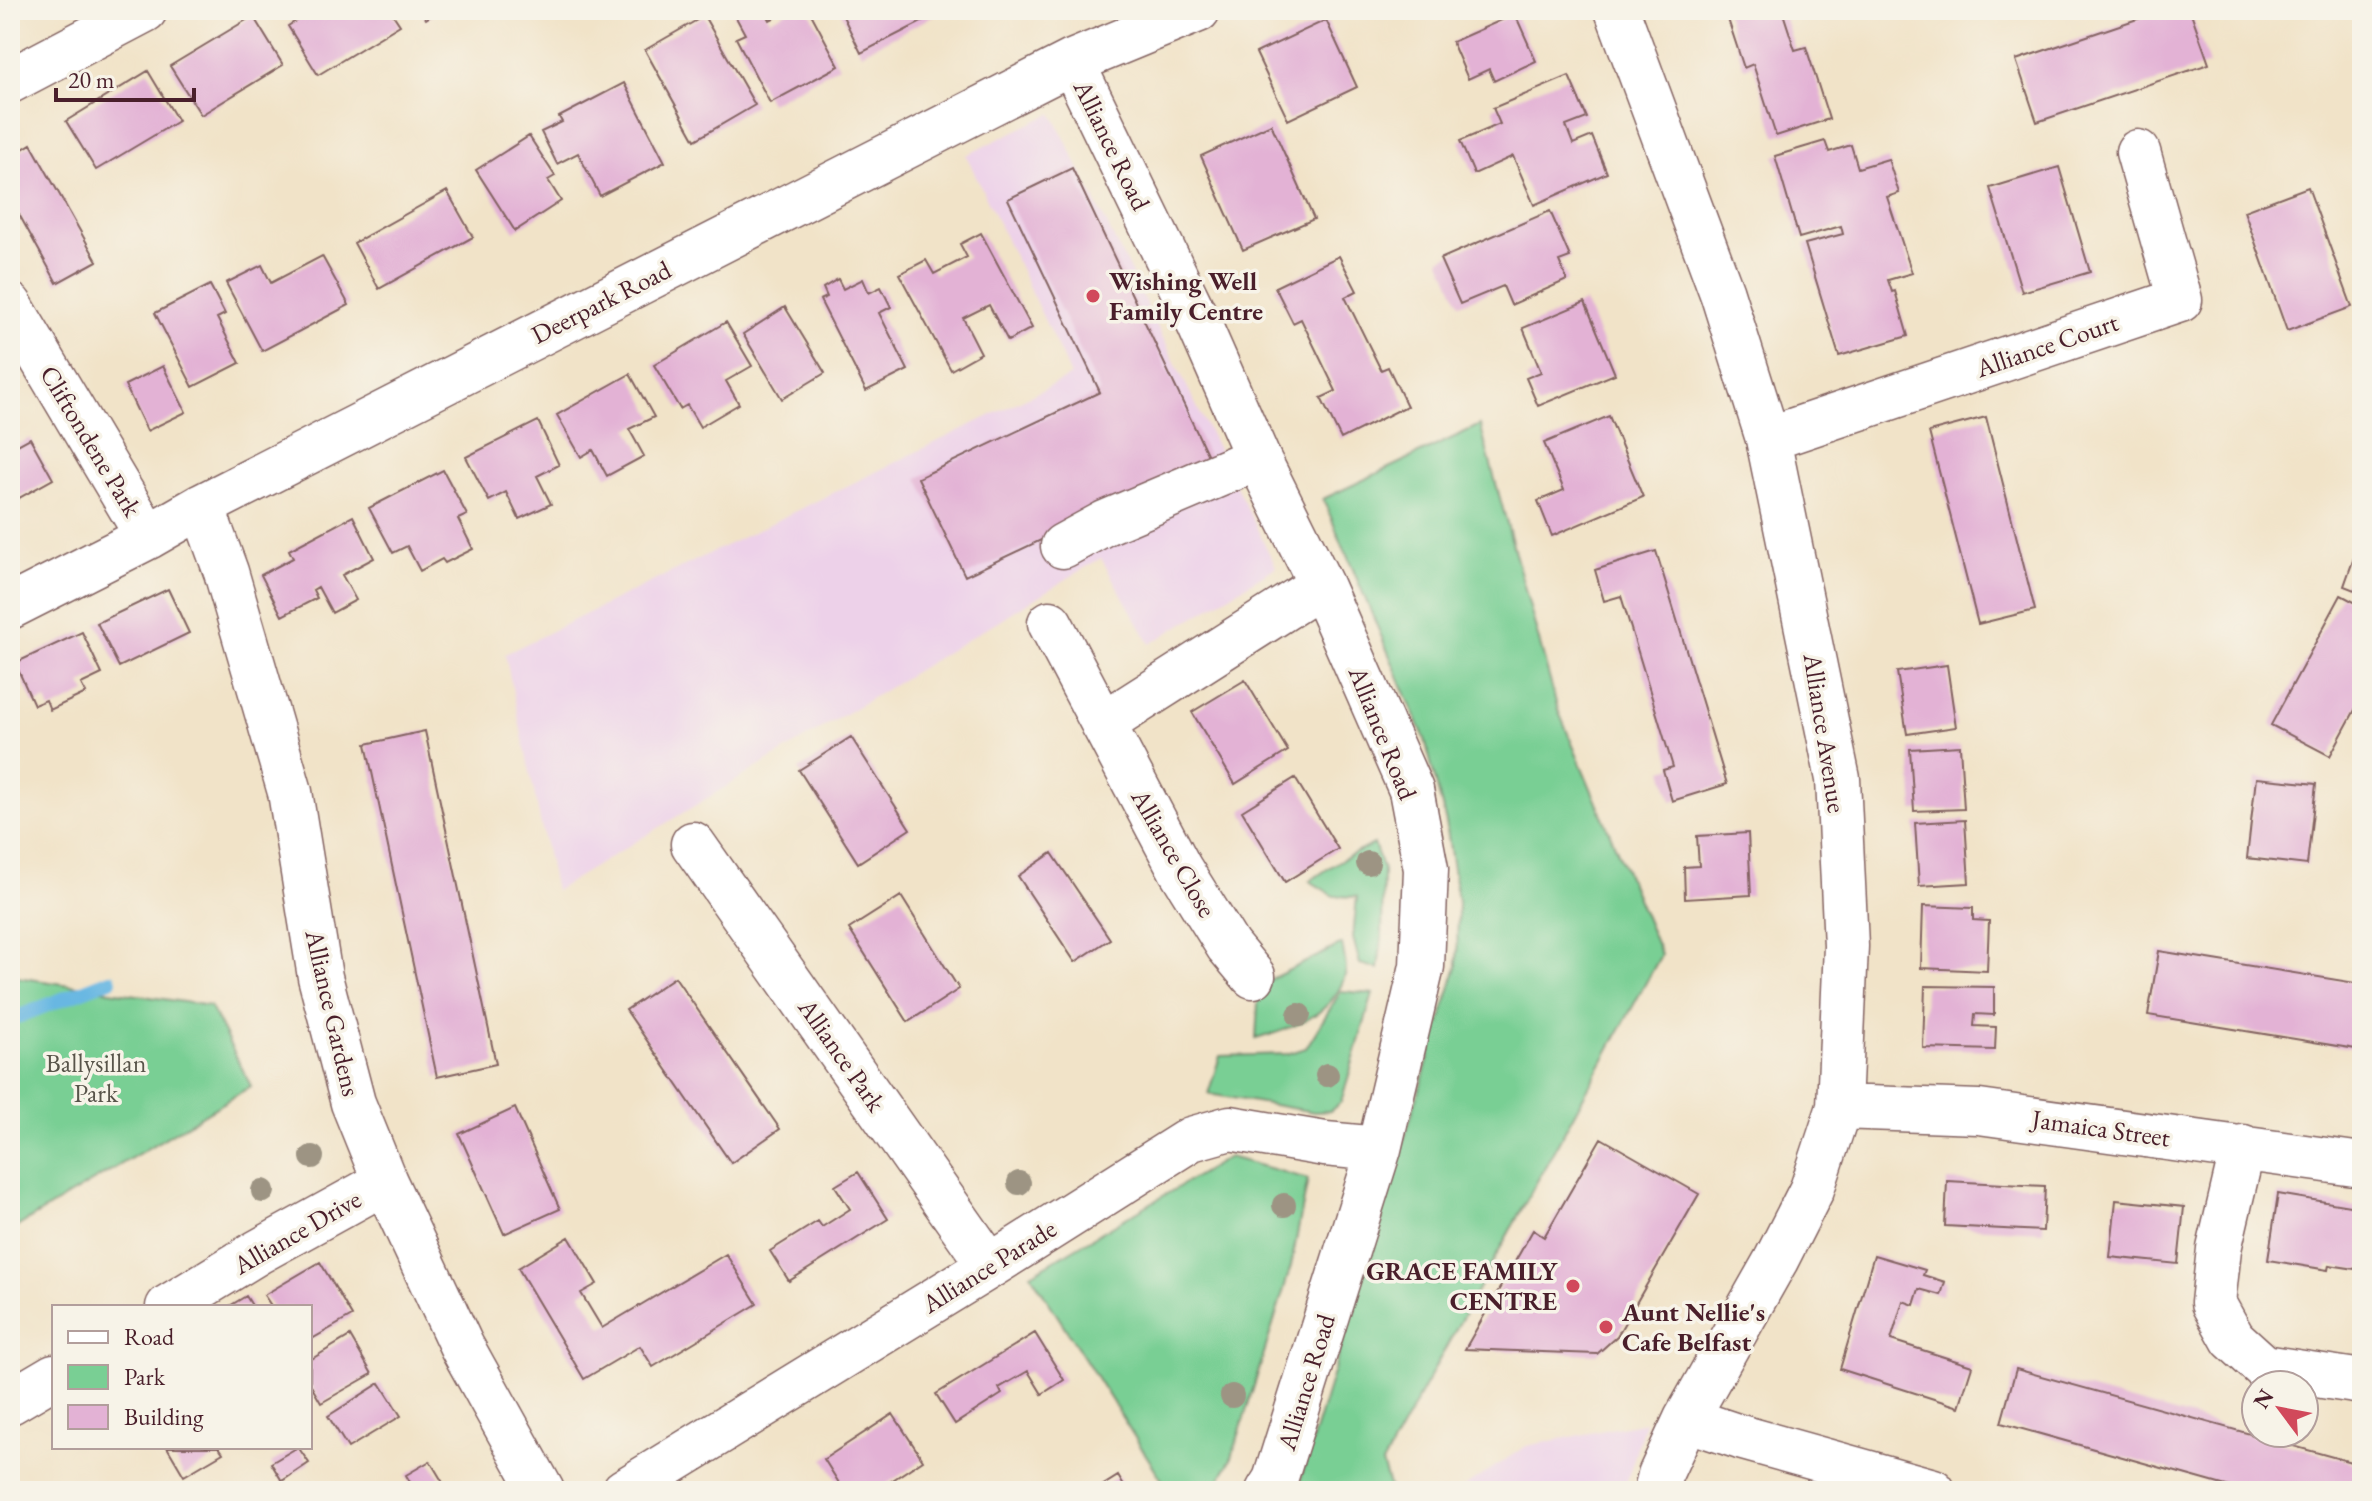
<svg xmlns="http://www.w3.org/2000/svg" width="2372" height="1501" font-family="'EB Garamond',serif">
<rect width="100%" height="100%" fill="#f7f3e8"/>
<filter id="ink" filterUnits="userSpaceOnUse"><feTurbulence type="fractalNoise" baseFrequency=".0125" numOctaves="2"/><feDisplacementMap in="SourceGraphic" scale="16" xChannelSelector="R" yChannelSelector="G"/><feConvolveMatrix kernelMatrix="1 2 1 2 8 2 1 2 1" color-interpolation-filters="sRGB"/></filter>
<filter id="wash" filterUnits="userSpaceOnUse"><feTurbulence type="fractalNoise" baseFrequency=".006" numOctaves="4" result="noise"/><feDisplacementMap in="SourceGraphic" scale="32" xChannelSelector="R" yChannelSelector="G"/><feGaussianBlur stdDeviation="1.8" result="paint"/><feColorMatrix in="noise" values="0 0 0 0 0 0 0 0 0 0 0 0 0 0 0 0 0 1.4 0 .05"/><feComposite in="paint" operator="in"/></filter>
<g filter="url(#wash)">
<rect width="100%" height="100%" fill="#f1e3c8"/>
<path fill="#edd1e9" d="M1052,113L1276,567L1150,644L1101,558L555,891L505,654L1071,376L966,155Z
M1645,1422L1624,1491H1458L1526,1446Z"/>
<path fill="#79cf94" stroke="#627760" stroke-width="2" d="M1480,425L1558,710L1661,955L1382,1464L1391,1491H1297L1457,966L1458,902L1446,823L1425,739L1323,499Z
M1374,844L1383,870L1382,937L1378,969L1360,964L1353,938L1357,897L1334,896L1310,881L1339,861Z
M1342,944C1343,953 1348,967 1345,975C1334,1015 1291,1029 1256,1039L1259,985Z
M10,976L210,1006L251,1086L10,1231Z
M1341,991L1373,994L1341,1102L1330,1111L1314,1112L1208,1094L1220,1056L1287,1054L1306,1048Z
M1229,1157L1308,1179L1291,1266L1232,1457L1214,1491H1169L1031,1274Z"/>
<g fill="none" stroke-linecap="round" stroke-linejoin="round">
<path stroke="#68b7e2" stroke-width="14" d="M10,1020L110,980"/>
</g>
<g id="blocks">
<path fill="#e3b2d5" d="M313,10H390L400,25L318,75L288,26Z
M420,10H440L426,19Z
M732,10H765L770,20L790,10H809L839,66L770,103L736,38L745,34Z
M840,10H945L861,53Z
M1725,10H1782L1795,50L1806,47L1829,119L1776,136L1753,64L1744,68Z
M2164,10H2190L2209,64L2037,122L2016,60Z
M1515,14L1536,61L1494,81L1489,69L1468,79L1452,42Z
M253,16L283,65L201,115L170,66Z
M704,16L755,105L695,140L645,50Z
M1326,20L1357,87L1288,120L1256,53Z
M148,71L178,121L96,170L66,121Z
M1569,76L1587,118L1566,126L1573,144L1592,136L1607,173L1534,205L1513,156L1474,174L1460,141L1500,124L1493,108Z
M624,83L665,162L600,196L578,153L557,164L541,132L562,122L559,117Z
M1271,124L1314,219L1243,250L1201,156Z
M529,136L555,176L548,180L561,201L515,231L476,170Z
M1825,141L1829,152L1851,145L1858,168L1888,159L1899,193L1887,197L1912,273L1888,280L1892,292L1895,291L1908,336L1839,356L1805,244L1843,234L1841,226L1799,238L1775,156Z
M31,144L97,261L57,283L10,198V157Z
M2059,167L2090,272L2022,292L1990,188Z
M1072,168L1210,460L965,576L918,478L1100,392L1008,199Z
M2308,187L2352,307L2287,331L2244,211Z
M447,191L473,237L379,289L354,243Z
M1550,211L1570,257L1559,261L1567,280L1511,305L1503,286L1460,304L1440,259Z
M981,233L1032,328L1008,341L989,305L963,318L981,353L951,370L899,274L926,260L934,274L967,257L960,244Z
M322,256L349,305L262,351L226,283L262,265L271,283Z
M1339,256L1357,291L1345,297L1381,370L1388,367L1407,406L1341,439L1321,398L1336,391L1301,319L1293,323L1275,287Z
M838,279L843,289L863,279L869,293L881,287L891,307L879,313L908,370L866,391L820,300L827,297L823,288Z
M210,285L225,314L217,318L240,363L193,387L155,313Z
M1585,302L1615,374L1538,406L1526,378L1541,372L1523,328Z
M785,307L825,373L782,399L743,334Z
M726,322L752,366L726,381L739,404L700,427L687,405L680,409L654,365Z
M163,366L186,412L147,431L125,385Z
M630,374L654,417L629,429L644,456L607,476L593,450L581,457L557,415Z
M1609,416L1643,497L1552,536L1538,501L1564,490L1544,443Z
M1986,417L2035,610L1978,624L1929,432Z
M538,421L559,465L537,476L551,504L519,519L506,492L489,501L466,457Z
M30,438L53,479L10,503V449Z
M443,470L467,515L458,519L473,549L445,563L442,559L420,571L407,546L393,553L369,508Z
M353,516L374,558L342,575L356,600L332,613L318,587L313,590L317,598L282,616L261,575L293,558L289,550Z
M2361,538H2362V593L2344,586Z
M1656,551L1727,784L1672,801L1663,770L1673,767L1621,596L1604,601L1595,570Z
M168,589L189,633L119,667L97,623Z
M2341,595L2362,606V697L2330,756L2271,725Z
M82,632L102,674L81,684L86,693L50,710L46,700L34,705L15,663Z
M1947,665L1956,727L1907,734L1897,672Z
M1245,680L1288,751L1235,784L1192,712Z
M425,731L496,1064L437,1077L366,744Z
M851,737L910,829L858,863L799,770Z
M1960,746L1964,809L1914,811L1910,749Z
M1295,778L1338,849L1285,882L1242,811Z
M2256,778L2316,784L2307,865L2247,858Z
M1965,820L1969,883L1919,886L1915,823Z
M1748,833L1751,895L1685,899L1684,867L1699,866L1697,836Z
M1052,853L1110,939L1075,962L1018,876Z
M901,896L959,989L908,1022L849,929Z
M1923,906L1973,908V920L1989,921L1987,971L1921,968Z
M2159,951L2362,984V1050L2148,1015Z
M675,977L780,1129L731,1163L626,1010Z
M1925,986L1994,987V1015L1975,1014L1974,1026L1996,1027L1995,1050L1923,1048Z
M515,1108L560,1209L504,1234L459,1134Z
M1601,1138L1699,1194L1617,1336L1597,1354L1465,1349L1533,1230L1544,1237Z
M858,1172L888,1219L789,1281L770,1251L818,1221L822,1227L850,1209L835,1186Z
M1947,1181L2045,1186L2043,1231L1945,1226Z
M2278,1194L2362,1208V1270L2329,1265L2328,1270L2268,1260Z
M2116,1200L2184,1207L2178,1264L2110,1257Z
M569,1237L597,1284L581,1293L602,1328L726,1254L757,1304L653,1367L640,1346L584,1379L518,1268Z
M1874,1255L1925,1270L1923,1275L1945,1282L1941,1295L1919,1289L1914,1305L1903,1301L1891,1340L1972,1366L1959,1407L1840,1369Z
M320,1262L352,1316L310,1340V1307H272L264,1295Z
M246,1296L253,1307H228Z
M1035,1333L1064,1380L1042,1394L1028,1371L999,1388L1002,1394L955,1424L936,1394Z
M350,1336L372,1374L321,1403L310,1384V1360Z
M2016,1369L2362,1465V1491H2244L2001,1423Z
M380,1383L401,1416L348,1448L328,1416Z
M893,1414L923,1460L876,1491H844L824,1459Z
M167,1447H219L223,1453L184,1476Z
M298,1447L309,1463L282,1481L271,1463Z
M430,1461L448,1491H415L406,1475Z
M1118,1476L1127,1491H1094Z"/>
</g>
</g>
<g filter="url(#ink)">
<use href="#blocks" fill-opacity="0" stroke="#846462" stroke-width="2"/>
<g fill="none" stroke-linecap="round" stroke-linejoin="round">
<g stroke="#846462" stroke-width="47">
<path id="minor" d="M1617,10L1722,293L1768,439L1838,779L1846,946L1839,1107L1812,1189L1776,1260L1686,1419L1660,1475L1656,1491
M1072,62L1199,324L1258,458L1321,585L1411,790L1426,869L1422,966L1379,1149L1275,1480L1268,1491
M10,81L145,10
M10,305L148,537
M1768,439L2180,300L2138,152
M202,506L226,572L290,792L320,977L353,1103L385,1182L462,1347L542,1491
M1063,546L1105,523L1258,458
M10,607L148,537L202,506L1072,62L1198,10
M1050,623L1180,869L1228,946L1253,976
M1103,724L1321,585
M693,844L990,1266
M1839,1107L1979,1112L2362,1165
M2243,1147L2219,1249L2213,1303L2233,1339L2264,1367L2362,1382
M168,1307L258,1252L385,1182
M10,1402L54,1376
M1686,1419L1740,1437L1933,1491
M624,1491L990,1266L1191,1139L1230,1128L1325,1144L1379,1149"/>
</g>
<use href="#minor" stroke="#fff" stroke-width="44"/>
</g>
<g fill="#9d9483">
<circle cx="1368" cy="863" r="12"/>
<circle cx="1299" cy="1015" r="12"/>
<circle cx="1327" cy="1075" r="12"/>
<circle cx="312" cy="1157" r="12"/>
<circle cx="1019" cy="1183" r="12"/>
<circle cx="263" cy="1191" r="12"/>
<circle cx="1284" cy="1205" r="12"/>
<circle cx="1232" cy="1396" r="12"/>
</g>
</g>
<g fill="#d1495b" stroke="#f7f3e8" stroke-width="3">
<circle cx="1093" cy="296" r="8"/>
<circle cx="1573" cy="1286" r="8"/>
<circle cx="1606" cy="1327" r="8"/>
</g>
<g text-anchor="middle" stroke-width="7" stroke-linejoin="round" paint-order="stroke">
<g font-size="26" fill="#4a1f2b" stroke="#f7f3e8">
<text transform="translate(1112 145) rotate(64)" y="9">Alliance Road</text>
<text transform="translate(601 302) rotate(-27)" y="9">Deerpark Road</text>
<text transform="translate(2047 345) rotate(-19)" y="9">Alliance Court</text>
<text transform="translate(91 441) rotate(59)" y="9">Cliftondene Park</text>
<text transform="translate(1383 733) rotate(68)" y="9">Alliance Road</text>
<text transform="translate(1825 733) rotate(81)" y="9">Alliance Avenue</text>
<text transform="translate(1174 853) rotate(60)" y="9">Alliance Close</text>
<text transform="translate(333 1013) rotate(77)" y="9">Alliance Gardens</text>
<text transform="translate(842 1055) rotate(55)" y="9">Alliance Park</text>
<text transform="translate(2101 1128) rotate(8)" y="9">Jamaica Street</text>
<text transform="translate(297 1232) rotate(-30)" y="9">Alliance Drive</text>
<text transform="translate(989 1266) rotate(-32)" y="9">Alliance Parade</text>
<text transform="translate(1306 1382) rotate(-73)" y="9">Alliance Road</text>
</g>
<g font-size="26" font-weight="bold" fill="#4a1f2b" stroke="#f7f3e8" text-anchor="start">
<text x="1109" y="290">Wishing Well<tspan x="1109" dy="30">Family Centre</tspan></text>
<text x="1557" y="1280" text-anchor="end">GRACE FAMILY<tspan x="1557" dy="30">CENTRE</tspan></text>
<text x="1622" y="1321">Aunt Nellie's<tspan x="1622" dy="30">Cafe Belfast</tspan></text>
</g>
<g font-size="26" fill="#58544a" stroke="#f7f3e8">
<text x="96" y="1072">Ballysillan<tspan x="96" dy="30">Park</tspan></text>
</g>
</g>
<rect width="2372" height="1501" fill="none" stroke="#f7f3e8" stroke-width="40"/>
<rect x="52" y="1305" width="260" height="144" fill="#f7f3e8" stroke="#b29e9c" stroke-width="2"/>
<rect x="68" y="1331" width="40" height="12" fill="#ffffff" stroke="#b29e9c" stroke-width="2"/>
<text x="124" y="1345" font-size="24" fill="#4a1f2b">Road</text>
<rect x="68" y="1365" width="40" height="24" fill="#79cf94" stroke="#b29e9c" stroke-width="2"/>
<text x="124" y="1385" font-size="24" fill="#4a1f2b">Park</text>
<rect x="68" y="1405" width="40" height="24" fill="#e3b2d5" stroke="#b29e9c" stroke-width="2"/>
<text x="124" y="1425" font-size="24" fill="#4a1f2b">Building</text>
<g transform="translate(2280 1409) rotate(302)"><circle r="38" fill="#f7f3e8" stroke="#b29e9c" stroke-width="2"/>
<path d="M0-6L14 30L0 20L-14 30Z" fill="#d1495b"/>
<text y="-12" font-size="22" font-weight="bold" text-anchor="middle" fill="#4a1f2b">N</text>
</g>
<path d="M56 88v12h138v-12" fill="none" stroke="#4a1f2b" stroke-width="4"/>
<text x="68" y="88" font-size="24" fill="#4a1f2b" stroke="#f7f3e8" stroke-width="6" paint-order="stroke">20 m</text>
</svg>
